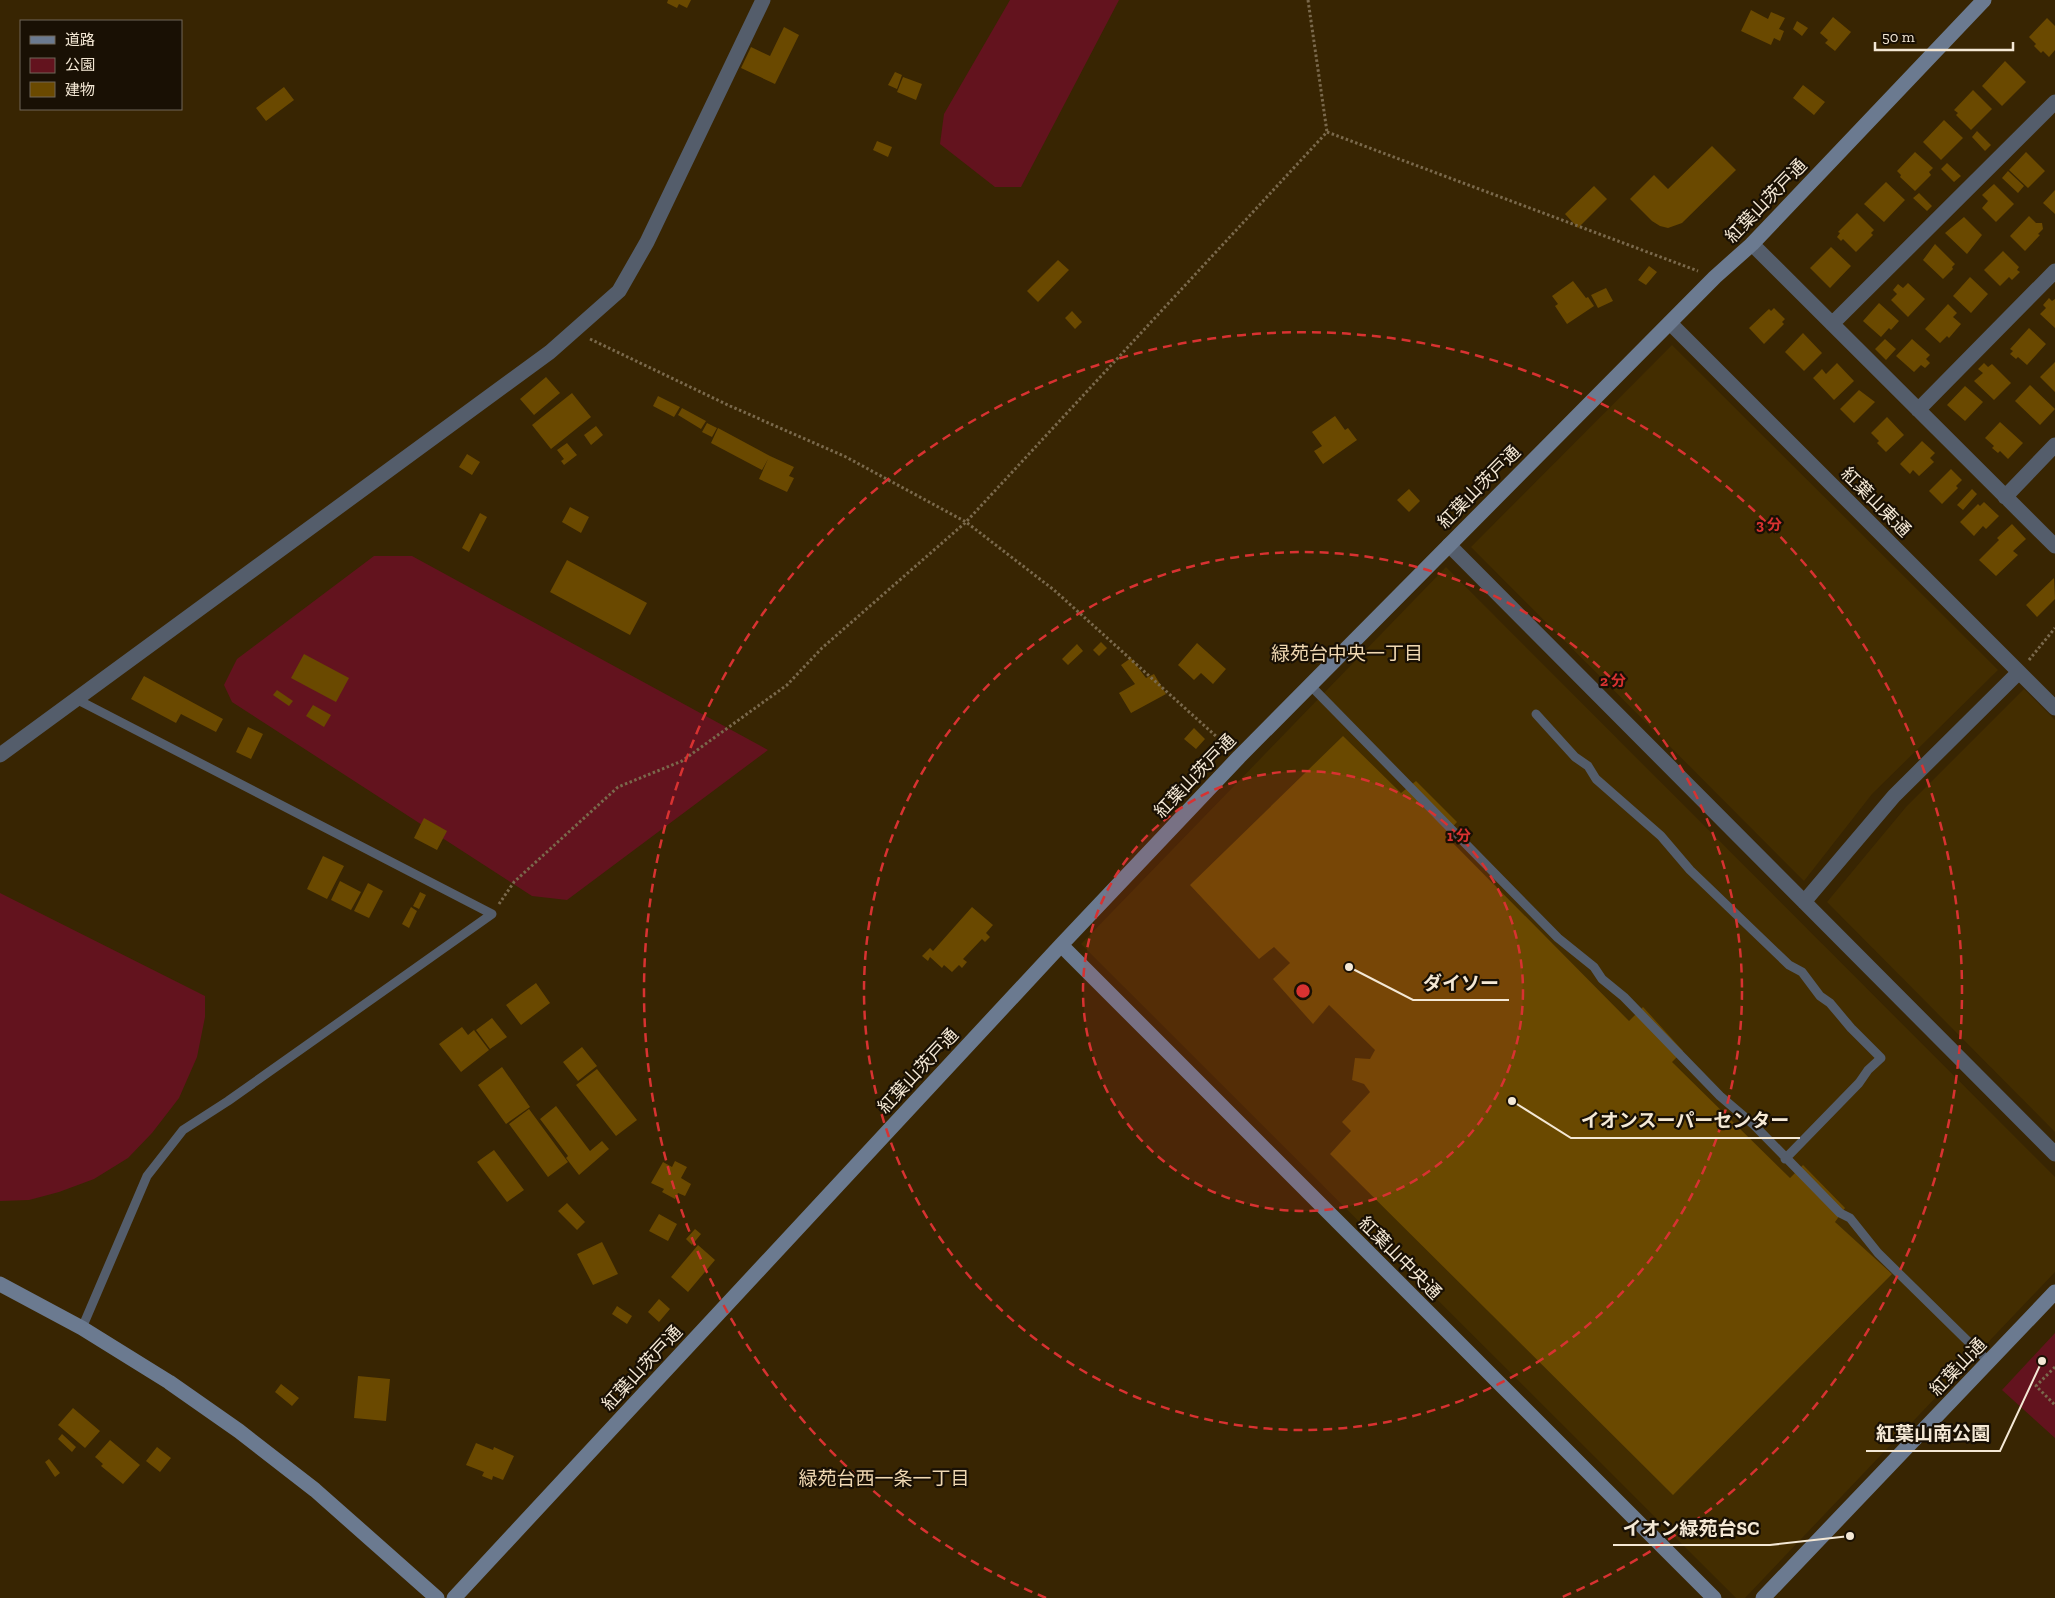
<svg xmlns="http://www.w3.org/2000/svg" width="2055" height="1598" font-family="'Zilla Slab','Noto Sans JP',serif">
<rect width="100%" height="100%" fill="#382502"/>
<path fill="#432d00" d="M1672,345L1998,670L1872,794L1804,881L1471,547Z
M1446,567L2055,1177V1272L1745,1598H1736L1081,944Z
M2024,689L2055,720V1132L1827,902L1906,807Z"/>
<path fill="#63131e" d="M1010,0H1119L1021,187H995L940,144L944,114Z
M374,556H412L768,750L567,900L532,896L232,702L224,685L237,659Z
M0,893L205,996V1017L197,1057L179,1098L152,1133L128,1158L94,1179L59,1192L29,1200L0,1201Z
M2055,1333V1438L2002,1390Z"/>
<path fill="#6a4900" d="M668,0H691L687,8L679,4L677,8L667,3Z
M1751,10L1768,19L1771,12L1785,18L1779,29L1784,31L1780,41L1774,38L1771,45L1741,31Z
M1833,17L1851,32L1835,51L1825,43L1828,40L1820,33Z
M2047,18L2055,26V50L2049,57L2043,51L2041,53L2034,46L2036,44L2029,37Z
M1797,21L1808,28L1802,36L1793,29Z
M784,27L799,35L775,84L741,68L751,47L770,56Z
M2005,61L2026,82L2002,106L1982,86Z
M895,72L902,75L897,89L888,85Z
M903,77L922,84L916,100L897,92Z
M1803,85L1825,102L1814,115L1793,98Z
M284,87L294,100L266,121L256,108Z
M1973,90L1992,109L1971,130L1956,115L1958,113L1954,110Z
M1944,120L1963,138L1941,160L1923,142Z
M1977,131L1991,145L1985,151L1972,137Z
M877,141L892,147L888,157L873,150Z
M1712,146L1736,170L1682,223L1668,228L1660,226L1652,221L1630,199L1654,175L1668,189Z
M1915,152L1933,168L1929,172L1931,175L1915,191L1900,177L1901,175L1897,171Z
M2026,152L2045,171L2028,188L2009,170Z
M1947,163L1961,176L1954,182L1941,169Z
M2008,171L2024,186L2018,193L2002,178Z
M1886,182L1905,200L1884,222L1864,204Z
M1994,184L2014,204L1996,222L1982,208L1988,201L1982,195Z
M1594,186L1607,199L1578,228L1565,214Z
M2055,190V214L2043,203Z
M1919,193L1932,206L1927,211L1913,198Z
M1857,213L1874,230L1871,233L1873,235L1856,252L1843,239L1841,241L1837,237L1840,233L1838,232Z
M2029,216L2036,223H2042L2043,229L2038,234L2040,235L2025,251L2010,236Z
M1964,217L1982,235L1967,254L1945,233Z
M1935,244L1955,264L1952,267L1953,269L1943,279L1923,260Z
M1831,247L1851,266L1830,288L1810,268Z
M2003,251L2019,267L2017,270L2020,272L2012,280L2009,277L2000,286L1984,270Z
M1058,260L1069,270L1038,302L1027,291Z
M1649,266L1657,272L1646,285L1638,280Z
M1970,277L1988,294L1971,313L1953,296Z
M1573,281L1586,298L1588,297L1594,306L1567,324L1555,306L1558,304L1552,296Z
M1908,283L1925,299L1908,317L1891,300L1897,294L1893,290L1898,284L1903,288Z
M1606,288L1613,301L1598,308L1591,295Z
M2049,298L2052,301L2055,299V328L2040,314L2046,308L2043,305Z
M1879,303L1899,321L1891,330L1889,328L1881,337L1863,321Z
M1948,304L1957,313L1953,317L1961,324L1949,338L1947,336L1940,343L1925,329Z
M1774,308L1785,319L1782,322L1784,324L1764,344L1749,328L1769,309L1771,311Z
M1072,311L1082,322L1075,329L1065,318Z
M2029,328L2046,344L2027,365L2018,357L2016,359L2010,354L2013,351L2010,349Z
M1803,333L1822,353L1804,371L1785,352Z
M1885,339L1896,349L1886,360L1875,349Z
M1912,339L1930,355L1926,359L1930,363L1925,368L1921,365L1914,372L1896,356Z
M2055,362V392L2040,377Z
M1837,363L1854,381L1834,400L1813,378L1822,369L1826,374Z
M1984,363L1988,367L1992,364L2011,383L1994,400L1974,381L1983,373L1978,369Z
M546,377L560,393L534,415L520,399Z
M2030,385L2055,409L2040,425L2015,401Z
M1965,386L1983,402L1965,421L1947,405Z
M1859,390L1875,402L1854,423L1840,409Z
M572,393L591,417L551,449L532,425Z
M658,396L680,407L674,417L653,406Z
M682,408L706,421L701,429L678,415Z
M1335,416L1345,430L1348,428L1357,440L1323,464L1314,451L1322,446L1312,432Z
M1887,417L1904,435L1886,452L1877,443L1879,441L1871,433Z
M2000,422L2023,443L2008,459L2000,451L1998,453L1992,448L1994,446L1985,438Z
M707,423L717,428L712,437L702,432Z
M596,426L603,435L591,445L584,435Z
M718,428L770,456L794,467L789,476L794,478L787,492L759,479L768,459L762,470L711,443Z
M1922,441L1935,453L1930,458L1934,462L1919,476L1913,470L1910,474L1900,464Z
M567,443L577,455L564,465L561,461L564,459L557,450Z
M467,454L480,462L472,475L459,467Z
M1951,469L1962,480L1956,486L1958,488L1942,504L1929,491Z
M1409,489L1420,501L1409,512L1397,500Z
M1972,489L1977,494L1963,510L1957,505Z
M1984,502L1999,516L1986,529L1983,526L1974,536L1960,522L1978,504L1980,506Z
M570,507L589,517L581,533L562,522Z
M480,513L487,517L469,552L462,548Z
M2012,524L2026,539L2013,551L2018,555L1996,576L1979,560L1999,540L1997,538Z
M567,560L647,603L630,635L550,592Z
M2054,578L2055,599L2037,617L2026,605Z
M1101,642L1107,648L1099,656L1093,650Z
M1197,643L1226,669L1213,684L1201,673L1194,680L1178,665Z
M1077,644L1083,651L1068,665L1062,659Z
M304,654L349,678L336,702L291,678Z
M1131,658L1146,678L1154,674L1166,694L1131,713L1119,693L1135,684L1121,665Z
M144,676L223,719L216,732L181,714L176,723L131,699Z
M277,690L293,701L289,706L273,695Z
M313,705L331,715L324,727L306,716Z
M248,727L263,734L251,759L236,752Z
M1194,728L1205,739L1196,749L1184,739Z
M1343,736L1401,793L1416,781L1457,822L1445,835L1629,1021L1643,1007L1683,1051L1672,1062L1790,1178L1803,1165L1845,1208L1835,1222L1892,1274L1673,1495L1330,1154L1351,1131L1342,1122L1370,1092L1364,1084L1352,1080L1355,1058L1370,1059L1375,1050L1329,1005L1313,1024L1273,979L1290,963L1274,947L1259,959L1190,885Z
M424,818L447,831L437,850L414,838Z
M323,856L344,866L327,899L307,889Z
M340,881L361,892L351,910L331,900Z
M368,883L383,891L369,918L354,911Z
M420,892L426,895L419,909L413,906Z
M411,907L417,911L409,928L402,924Z
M972,907L993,925L986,933L990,937L985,942L982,939L963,959L967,962L962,968L959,965L952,972L944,965L942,968L930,957L928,961L922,956L930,948L933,951Z
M536,983L550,1003L521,1025L506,1005Z
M492,1018L507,1037L490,1049L476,1030Z
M462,1027L468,1035L474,1030L489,1050L461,1072L439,1044Z
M582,1047L597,1066L578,1081L563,1062Z
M502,1067L530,1107L506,1124L478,1085Z
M597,1069L637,1120L616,1136L576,1085Z
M556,1106L590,1151L602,1141L609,1149L579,1175L566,1158L568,1156L540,1119Z
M529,1109L568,1162L548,1177L509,1124Z
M494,1150L524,1190L507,1202L477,1162Z
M675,1161L687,1167L681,1178L691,1184L685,1196L678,1193L675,1199L662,1192L664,1189L651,1183L663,1162L672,1167Z
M567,1203L585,1222L577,1230L558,1211Z
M659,1214L677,1224L668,1241L649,1231Z
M695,1229L701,1234L692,1245L686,1239Z
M602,1242L618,1274L593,1285L577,1254Z
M698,1245L715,1260L688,1292L671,1277Z
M659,1299L670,1309L659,1322L648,1312Z
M617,1306L632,1316L627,1324L612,1314Z
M358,1376L390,1379L386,1421L354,1418Z
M281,1384L299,1398L292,1406L275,1392Z
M73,1408L100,1431L85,1448L58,1425Z
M62,1434L76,1447L72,1452L58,1439Z
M110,1440L140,1465L123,1484L101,1466L103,1464L95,1457Z
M476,1443L493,1450L494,1447L514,1456L503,1480L493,1476L492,1480L482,1476L484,1472L466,1465Z
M157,1447L171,1458L160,1472L146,1461Z
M49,1459L60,1473L55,1477L45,1462Z"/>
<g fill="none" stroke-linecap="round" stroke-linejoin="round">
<path stroke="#7a694c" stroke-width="3" stroke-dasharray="2.5 2.5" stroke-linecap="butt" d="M1308,0L1327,132
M1327,132L1698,271
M590,339L730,406L846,457L966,522L1054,590L1228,747
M2029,660L2055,628
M499,904L514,882L618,787L682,761L787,685L822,648L966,522L1327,132
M2055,1367L2036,1386L2055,1405"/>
<path stroke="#545d6b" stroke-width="9" d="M1310,685L1558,938L1594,967L1602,979L1624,997L1720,1096L1754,1125L1840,1213L1850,1218L1878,1253L1989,1362
M76,699L492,914L228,1101L183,1130L147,1176L82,1328
M1536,714L1575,757L1588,766L1596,779L1661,836L1690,870L1789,965L1802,972L1820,996L1830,1003L1851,1028L1881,1058L1868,1070L1859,1083L1785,1159"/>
<path stroke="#545d6b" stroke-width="15" d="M1752,244L2055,546
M1670,323L2055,708
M1832,324L2055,102
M1918,410L2055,271
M2005,497L2055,445
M1449,545L2055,1154
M0,755L550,352L619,291L647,242L763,0
M1804,902L1894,796L2019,672"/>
<path stroke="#6b7a90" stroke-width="15" d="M1061,945L1714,1598
M0,1284L82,1328L169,1382L239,1431L315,1490L437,1598
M454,1598L1061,945L1239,757L1715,277L1752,244L1984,0
M1763,1598L2055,1292"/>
</g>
<circle cx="1303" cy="991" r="220" fill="#d83231" fill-opacity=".12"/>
<g fill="none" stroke="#d83231" stroke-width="2.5" stroke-dasharray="9 6">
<circle cx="1303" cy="991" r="220"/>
<circle cx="1303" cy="991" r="439"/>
<path d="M1046 1598A659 659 0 1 1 1560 1598"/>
</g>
<g text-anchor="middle" stroke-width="4.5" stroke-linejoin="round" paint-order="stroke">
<g font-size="18" fill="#f4e8d5" stroke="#191004">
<text transform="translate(1766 201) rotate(-46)" y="6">紅葉山茨戸通</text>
<text transform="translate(1479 487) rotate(-45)" y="6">紅葉山茨戸通</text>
<text transform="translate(1876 502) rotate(45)" y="6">紅葉山東通</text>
<text transform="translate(1195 776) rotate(-46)" y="6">紅葉山茨戸通</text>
<text transform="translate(918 1071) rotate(-47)" y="6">紅葉山茨戸通</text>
<text transform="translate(1400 1258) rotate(45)" y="6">紅葉山中央通</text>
<text transform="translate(1958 1367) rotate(-46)" y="6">紅葉山通</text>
<text transform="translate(642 1368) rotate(-47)" y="6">紅葉山茨戸通</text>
</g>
<g font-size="19" fill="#f0d8b2" stroke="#191004">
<text x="1347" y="660">緑苑台中央一丁目</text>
<text x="884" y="1485">緑苑台西一条一丁目</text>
</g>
</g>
<circle cx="1303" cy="991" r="8" fill="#d83231" stroke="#191004" stroke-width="2.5"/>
<g font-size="15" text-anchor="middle" font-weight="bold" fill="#d83231" stroke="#191004" stroke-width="4.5" stroke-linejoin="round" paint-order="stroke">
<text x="1769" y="530">3 分</text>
<text x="1613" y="686">2 分</text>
<text x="1459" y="841">1 分</text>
</g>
<path fill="none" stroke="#f4e8d5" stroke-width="2" d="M1349 967L1413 1000H1509M1512 1101L1571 1138H1800M2042 1361L2000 1451H1866M1850 1536L1770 1545H1613"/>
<g fill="#f4e8d5" stroke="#191004" stroke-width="2">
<circle cx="1349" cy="967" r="5"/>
<circle cx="1512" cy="1101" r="5"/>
<circle cx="2042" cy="1361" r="5"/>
<circle cx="1850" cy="1536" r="5"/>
</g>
<g font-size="19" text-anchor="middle" font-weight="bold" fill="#f4e8d5" stroke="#191004" stroke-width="4.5" stroke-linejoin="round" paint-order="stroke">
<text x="1461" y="990">ダイソー</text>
<text x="1685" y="1127">イオンスーパーセンター</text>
<text x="1933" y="1440">紅葉山南公園</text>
<text x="1691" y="1535">イオン緑苑台SC</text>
</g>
<rect x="20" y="20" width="162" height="90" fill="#191004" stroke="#716658"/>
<rect x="30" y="36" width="25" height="8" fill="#6b7a90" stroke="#716658"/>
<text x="65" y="45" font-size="15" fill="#f4e8d5">道路</text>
<rect x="30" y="58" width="25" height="15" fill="#63131e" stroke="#716658"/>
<text x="65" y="70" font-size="15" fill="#f4e8d5">公園</text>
<rect x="30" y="82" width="25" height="15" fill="#6a4900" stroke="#716658"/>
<text x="65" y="95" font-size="15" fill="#f4e8d5">建物</text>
<path d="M1875 42v8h138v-8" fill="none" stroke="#f4e8d5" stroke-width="2.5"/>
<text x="1882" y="42" font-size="15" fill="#f4e8d5" stroke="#191004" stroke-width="4" paint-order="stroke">50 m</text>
</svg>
